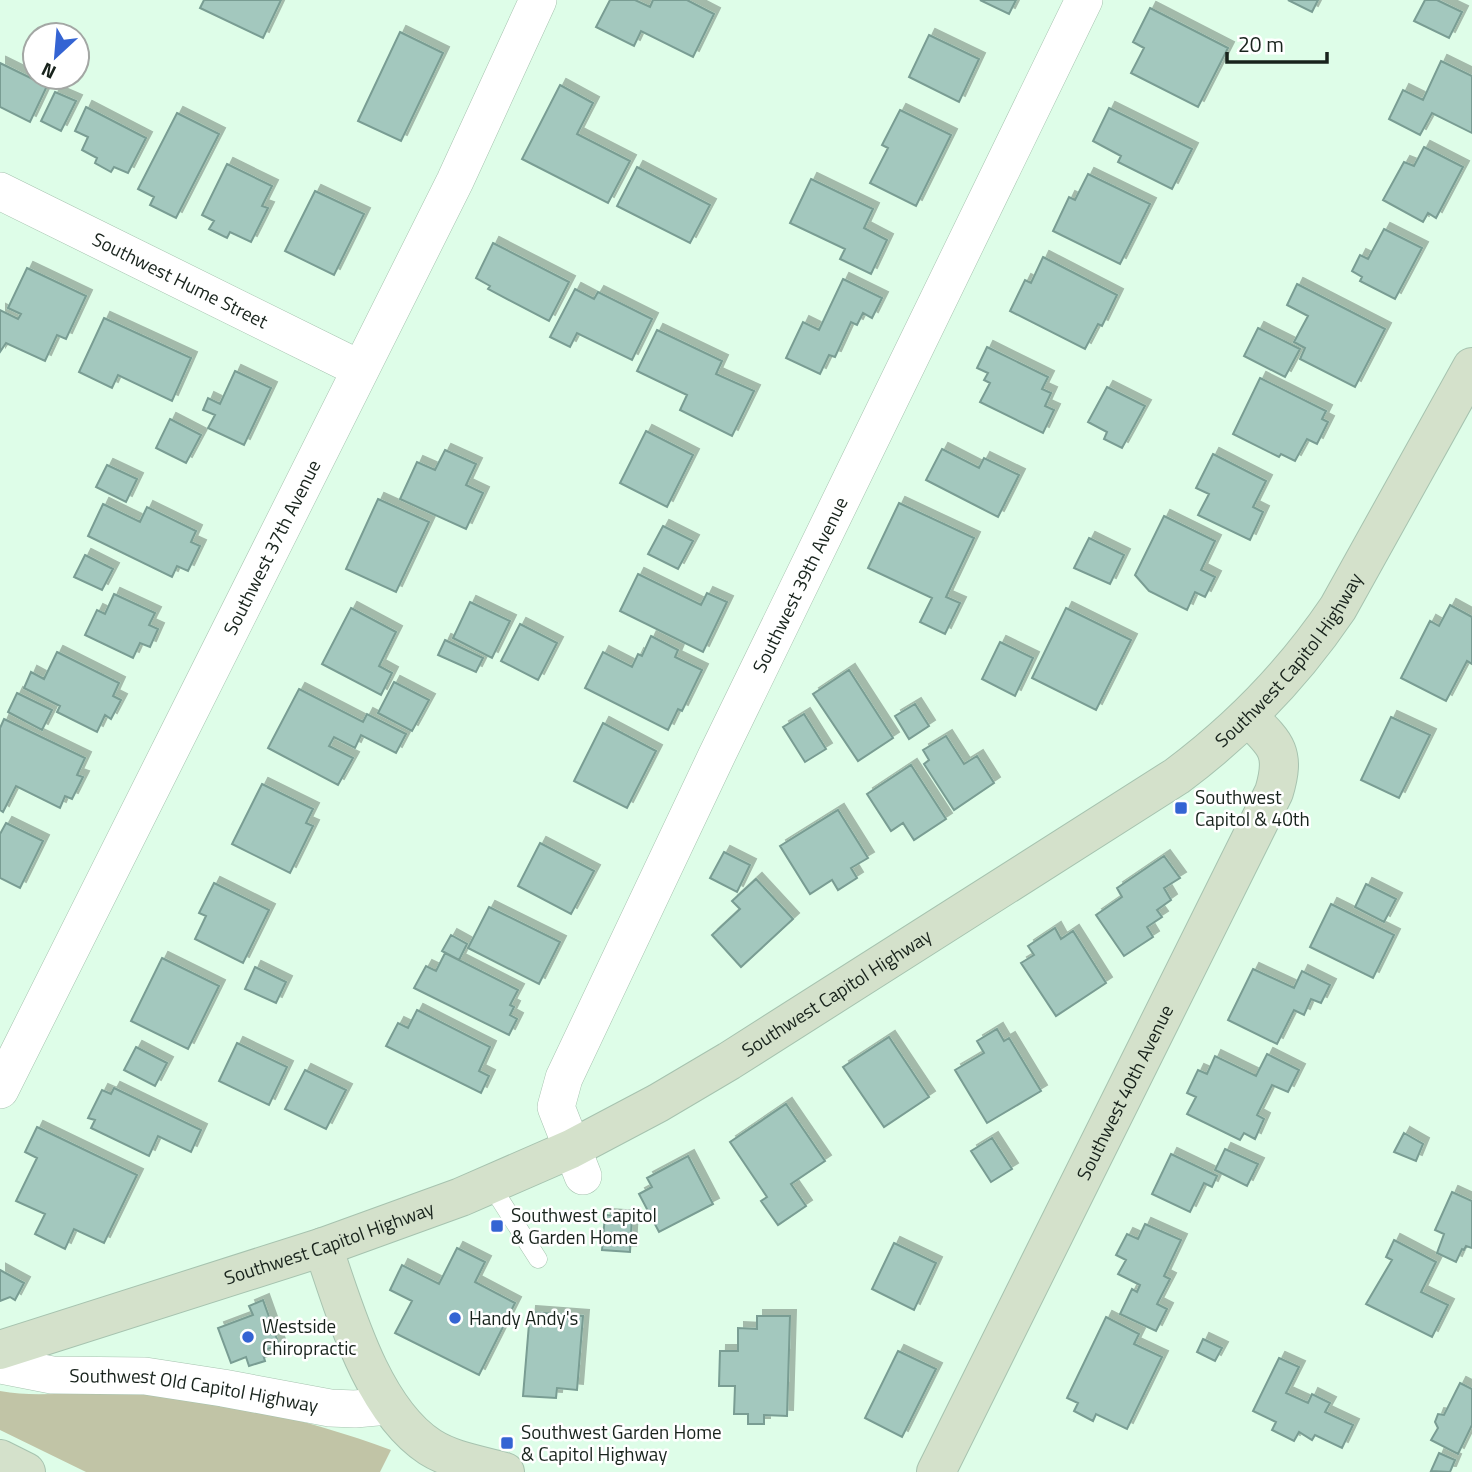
<svg xmlns="http://www.w3.org/2000/svg" width="1472" height="1472" font-family="'Titillium Web',sans-serif">
<defs>
<filter id="shadow"><feDropShadow dx="6" dy="-6" stdDeviation="0" flood-color="#0004"/></filter>
</defs>
<rect width="100%" height="100%" fill="#defde8"/>
<path fill="#c1c4a6" d="M0,1391C38,1398 75,1391 113,1392C206,1395 304,1418 391,1450L380,1472H86L0,1430Z"/>
<path fill="#a3c8be" stroke="#799d93" stroke-width="2" filter="url(#shadow)" d="M204,0H281L263,38L200,8Z
M610,0H635L650,7L653,0H687L714,14L693,57L641,31L634,46L596,27Z
M980,0H1016L1009,14Z
M1288,0H1318L1312,12Z
M1425,0H1437L1462,12L1449,38L1414,21Z
M1150,8L1228,48L1198,107L1131,73L1144,48L1133,42Z
M400,32L443,53L401,141L358,121Z
M929,35L979,59L959,102L909,77Z
M1441,61L1472,76V133L1432,113L1420,135L1389,119L1403,90L1423,100Z
M0,63L47,86L30,122L0,107Z
M560,85L593,103L577,134L630,161L608,203L522,159Z
M55,92L76,101L61,131L41,121Z
M86,107L146,138L128,173L114,167L111,172L95,163L97,158L82,150L88,137L75,131Z
M1109,108L1192,149L1172,189L1118,162L1121,156L1093,141Z
M900,110L951,135L916,206L870,183L888,148L882,145Z
M177,113L219,134L176,218L150,205L154,197L138,189Z
M1424,147L1463,167L1436,218L1428,213L1423,222L1383,200L1404,162L1414,166Z
M227,164L272,186L262,206L268,208L251,242L230,232L227,238L209,229L214,221L202,215Z
M637,167L710,205L690,243L617,206Z
M1088,174L1150,204L1120,264L1053,231L1069,197L1075,200Z
M811,179L873,209L864,228L887,240L871,274L840,259L845,249L790,223Z
M315,191L364,214L334,275L285,251Z
M1384,229L1422,248L1395,299L1360,281L1362,277L1352,271L1360,255L1368,259Z
M493,243L569,282L549,321L488,289L490,286L476,278Z
M1043,257L1117,295L1102,326L1098,324L1085,349L1010,311L1025,280L1031,283Z
M27,268L86,296L66,339L57,335L45,361L6,343L0,352V310L18,319L21,314L8,308Z
M843,279L882,298L872,318L863,313L857,325L851,322L835,357L829,355L820,374L786,358L803,322L819,330Z
M1297,284L1385,329L1355,387L1300,359L1305,348L1294,342L1308,316L1287,305Z
M575,289L594,299L598,292L652,319L632,360L577,333L570,347L550,337Z
M104,318L191,358L172,401L118,375L112,388L79,372Z
M1258,328L1300,349L1285,377L1244,356Z
M657,330L722,361L716,374L754,391L732,436L680,410L687,395L637,371Z
M987,347L1048,377L1042,389L1051,393L1045,406L1054,410L1043,433L980,402L990,383L984,380L988,373L977,368Z
M235,371L271,388L244,445L208,428L215,415L203,410L208,398L220,404Z
M1260,378L1326,411L1322,419L1328,422L1317,444L1307,439L1295,461L1281,454L1279,457L1233,434Z
M1107,387L1145,406L1122,448L1104,439L1107,432L1088,422Z
M170,419L201,435L186,463L156,448Z
M646,431L693,455L667,507L620,483Z
M942,449L979,468L984,458L1019,475L998,517L926,480Z
M445,450L476,464L466,485L483,493L466,529L400,499L417,462L435,470Z
M1213,454L1266,481L1253,507L1263,512L1250,540L1198,515L1209,494L1196,488Z
M107,465L137,479L126,502L96,487Z
M378,499L429,522L396,592L346,569Z
M899,503L974,538L946,597L960,603L945,634L920,622L932,598L868,568Z
M103,504L140,522L147,507L196,531L191,542L200,546L188,571L177,566L172,577L88,536Z
M1164,516L1215,541L1201,570L1215,577L1205,597L1195,592L1187,610L1149,591L1135,575Z
M663,526L693,541L678,569L648,554Z
M1089,538L1124,555L1110,584L1074,568Z
M85,555L113,569L102,590L74,577Z
M638,574L701,605L707,593L727,602L703,652L620,611Z
M114,594L155,613L149,625L158,629L150,647L140,643L133,658L85,635L97,610L105,614Z
M470,602L510,621L492,658L453,638Z
M1450,605L1472,617V664L1467,661L1446,701L1401,678L1430,621L1439,626Z
M351,608L396,632L379,666L392,673L381,695L322,664Z
M1066,608L1131,640L1096,710L1032,678Z
M520,624L557,643L538,680L501,661Z
M651,636L678,650L675,657L702,670L682,711L678,709L668,730L585,688L603,652L632,667L638,654L642,656Z
M445,640L483,658L476,672L438,655Z
M1000,642L1033,658L1015,696L982,679Z
M57,652L119,683L113,696L121,700L111,719L105,715L97,732L57,712L60,706L24,688L31,672L44,679Z
M849,670L893,738L858,761L813,694Z
M394,682L429,700L412,731L378,713Z
M299,689L363,722L367,714L406,734L396,753L361,735L355,748L334,737L329,746L353,758L338,785L268,748Z
M17,693L52,710L42,730L8,712Z
M915,704L929,726L909,739L895,716Z
M804,714L826,749L805,762L783,727Z
M1391,717L1430,735L1399,798L1361,780Z
M4,719L85,758L77,775L83,777L72,799L65,796L60,808L16,786L3,812L0,810V728Z
M603,723L656,751L627,808L574,781Z
M946,736L964,764L977,756L994,783L954,810L924,764L929,760L923,750Z
M911,765L946,819L914,840L903,823L891,831L867,794Z
M262,784L313,809L306,823L313,826L290,873L232,844Z
M838,810L868,858L851,868L857,878L838,890L832,880L810,894L780,846Z
M6,823L43,841L20,888L0,878V834Z
M540,843L594,871L571,914L518,886Z
M724,852L750,865L737,892L710,878Z
M1164,856L1180,878L1164,888L1171,900L1157,910L1162,917L1147,927L1153,937L1124,956L1096,915L1122,897L1117,888Z
M756,879L793,919L741,967L712,935L740,909L732,901Z
M214,883L269,910L243,963L195,939L206,916L199,913Z
M1366,884L1396,899L1384,922L1355,907Z
M1331,904L1394,935L1373,978L1310,947Z
M489,907L560,942L539,984L468,948Z
M1055,928L1061,939L1073,931L1106,983L1056,1016L1021,963L1034,955L1028,946Z
M451,935L467,944L459,960L442,951Z
M445,953L518,990L510,1005L514,1007L510,1015L517,1019L509,1035L414,988L426,966L436,971Z
M162,958L219,986L188,1049L131,1021Z
M255,967L286,982L276,1003L245,989Z
M1253,969L1294,988L1302,971L1330,985L1321,1003L1311,999L1304,1015L1294,1010L1277,1044L1228,1020Z
M417,1010L490,1047L479,1071L489,1076L481,1093L386,1046L398,1023L408,1028Z
M997,1029L1004,1041L1009,1038L1041,1091L987,1123L955,1070L984,1053L977,1041Z
M889,1037L929,1097L884,1127L843,1067Z
M237,1043L287,1067L269,1105L219,1081Z
M136,1047L167,1063L155,1086L124,1070Z
M1267,1054L1299,1070L1288,1092L1272,1085L1257,1115L1264,1119L1255,1139L1244,1133L1240,1140L1187,1114L1196,1097L1187,1093L1198,1070L1207,1074L1215,1056L1256,1076Z
M305,1070L346,1090L326,1129L285,1109Z
M114,1088L201,1130L191,1152L158,1136L149,1156L91,1128L95,1120L88,1118L102,1090L111,1094Z
M786,1104L825,1161L791,1184L806,1206L778,1225L761,1201L767,1197L730,1142Z
M37,1127L137,1175L104,1243L74,1229L65,1249L35,1234L45,1214L16,1201L37,1158L25,1152Z
M1404,1133L1423,1144L1416,1161L1394,1152Z
M992,1138L1012,1169L991,1182L971,1151Z
M1225,1149L1258,1164L1247,1186L1215,1170Z
M1171,1154L1217,1176L1212,1187L1204,1183L1190,1212L1152,1194Z
M688,1156L713,1204L659,1232L639,1194L652,1187L647,1178Z
M1452,1192L1472,1201V1248L1466,1246L1464,1250L1462,1249L1456,1262L1437,1253L1444,1234L1435,1230Z
M605,1215L632,1217L630,1252L602,1250Z
M1145,1224L1181,1240L1164,1276L1170,1279L1157,1304L1167,1309L1156,1331L1120,1314L1132,1289L1137,1292L1140,1285L1118,1274L1126,1260L1116,1255L1127,1234L1138,1239Z
M1394,1240L1436,1262L1421,1292L1448,1305L1432,1337L1366,1304L1392,1260L1386,1257Z
M894,1243L936,1263L914,1310L872,1289Z
M457,1248L485,1262L475,1282L515,1303L479,1375L395,1333L412,1301L390,1290L402,1265L439,1284Z
M0,1270L24,1283L15,1300L10,1297L0,1301Z
M263,1300L279,1345L262,1351L265,1361L249,1366L246,1357L231,1363L218,1328L253,1315L249,1306Z
M530,1312L583,1316L577,1390L557,1388L556,1398L523,1396Z
M757,1316H790L787,1416L764,1415V1424H748V1414H734L735,1386H719L720,1351H738V1328L757,1329Z
M1106,1317L1139,1334L1134,1344L1162,1357L1127,1429L1096,1414L1093,1421L1074,1411L1078,1403L1067,1398Z
M1203,1339L1222,1348L1215,1361L1197,1352Z
M898,1351L936,1369L902,1437L865,1418Z
M1279,1358L1299,1367L1286,1393L1308,1403L1312,1394L1330,1403L1325,1412L1353,1425L1342,1448L1315,1435L1312,1440L1299,1432L1294,1441L1272,1430L1276,1422L1253,1411Z
M1460,1383L1472,1389V1425L1458,1454L1431,1440L1438,1428L1435,1422L1438,1414L1444,1415Z
M1439,1453L1455,1460L1450,1472L1431,1471Z"/>
<g fill="none" stroke-linecap="round" stroke-linejoin="round">
<g stroke="#a6c3af" stroke-width="19">
<path id="lane" d="M490,1184L538,1259"/>
</g>
<g stroke="#a6c3af" stroke-width="38">
<g id="street">
<path id="s1" d="M0,191L360,369"/>
<path id="s2" d="M0,1090L455,181L538,0"/>
<path id="s3" d="M583,1176L556,1107L564,1078L716,757L1084,0"/>
<path id="s4" d="M0,1365L52,1375L145,1376L223,1388L330,1408L355,1409L388,1406"/>
</g>
</g>
<g stroke="#a6c3af" stroke-width="40">
<g id="secondary">
<path d="M323,1247C345,1311 372,1409 430,1447C452,1461 480,1465 505,1472"/>
<path id="s5" d="M0,1350L323,1247L461,1197L571,1149L658,1103L729,1061L1177,776C1240,729 1294,673 1338,608L1472,367"/>
<path d="M0,1459L26,1472"/>
<path id="s6" d="M936,1472L1274,792C1286,752 1276,744 1248,717"/>
</g>
</g>
<use href="#lane" stroke="#fff" stroke-width="18"/>
<use href="#street" stroke="#fff" stroke-width="37"/>
<use href="#secondary" stroke="#d4e1cb" stroke-width="38"/>
</g>
<g fill="#3464d3" stroke="#fff" stroke-width="2.5">
<rect x="1174" y="801" width="14" height="14" rx="3.5"/>
<rect x="490" y="1219" width="14" height="14" rx="3.5"/>
<circle cx="455" cy="1318" r="7"/>
<circle cx="248" cy="1337" r="7"/>
<rect x="500" y="1436" width="14" height="14" rx="3.5"/>
</g>
<g text-anchor="middle" stroke-width="5" stroke-linejoin="round" paint-order="stroke">
<g font-size="19" fill="#18231c" stroke="#fff">
<text dy="7" stroke="none"><textPath href="#s1" startOffset="201">Southwest Hume Street</textPath></text>
<text dy="7" stroke="none"><textPath href="#s2" startOffset="607">Southwest 37th Avenue</textPath></text>
<text dy="7" stroke="none"><textPath href="#s3" startOffset="651">Southwest 39th Avenue</textPath></text>
<text dy="7" stroke="none"><textPath href="#s5" startOffset="1480">Southwest Capitol Highway</textPath></text>
<text dy="7" stroke="none"><textPath href="#s5" startOffset="914">Southwest Capitol Highway</textPath></text>
<text dy="7" stroke="none"><textPath href="#s6" startOffset="424">Southwest 40th Avenue</textPath></text>
<text dy="7" stroke="none"><textPath href="#s5" startOffset="346">Southwest Capitol Highway</textPath></text>
<text dy="7" stroke="none"><textPath href="#s4" startOffset="196">Southwest Old Capitol Highway</textPath></text>
</g>
<g font-size="19" fill="#18231c" stroke="#fff" text-anchor="start">
<text x="1195" y="804">Southwest<tspan x="1195" dy="22">Capitol &amp; 40th</tspan></text>
<text x="511" y="1222">Southwest Capitol<tspan x="511" dy="22">&amp; Garden Home</tspan></text>
<text x="469" y="1325">Handy Andy's</text>
<text x="262" y="1333">Westside<tspan x="262" dy="22">Chiropractic</tspan></text>
<text x="521" y="1439">Southwest Garden Home<tspan x="521" dy="22">&amp; Capitol Highway</tspan></text>
</g>
</g>
<g transform="translate(56 56) rotate(206)"><circle r="33" fill="#ffffff" stroke="#a3a7a4" stroke-width="2"/>
<path d="M0-5L12 26L0 18L-12 26Z" fill="#3464d3"/>
<text y="-10" font-size="19" font-weight="bold" text-anchor="middle" fill="#18231c">N</text>
</g>
<path d="M1227 52v10h100v-10" fill="none" stroke="#18231c" stroke-width="3.5"/>
<text x="1238" y="52" font-size="21" fill="#18231c" stroke="#ffffff" stroke-width="5" paint-order="stroke">20 m</text>
</svg>
